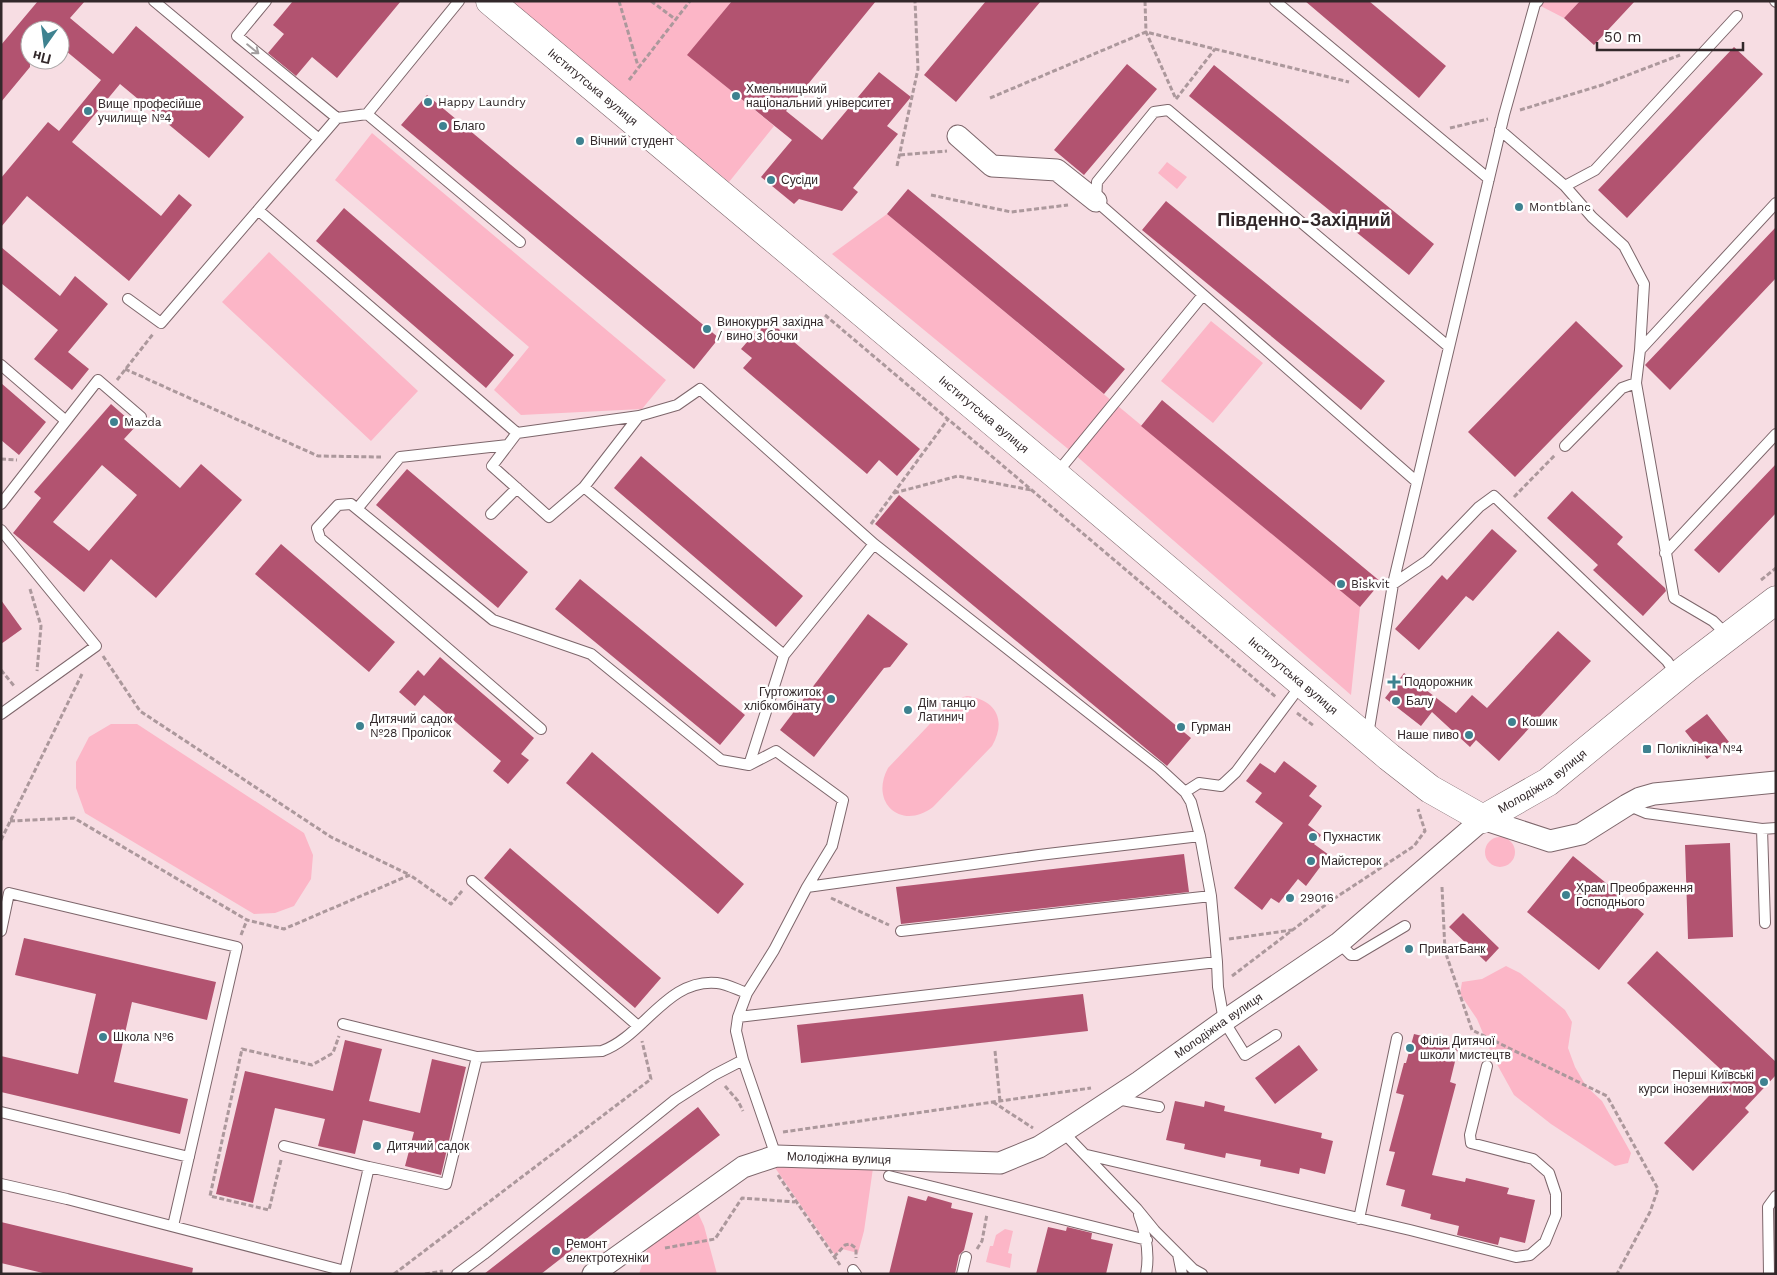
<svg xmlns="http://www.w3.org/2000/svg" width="1777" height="1275" font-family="'Work Sans',sans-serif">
<rect width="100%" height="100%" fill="#f7dde3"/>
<path fill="#fcb6c7" d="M509,1H732L688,55L774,126L729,182Z
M1531,1H1580L1564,18Z
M372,133L666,380L642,409L521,415L494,390L529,347L335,180Z
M1167,162L1187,177L1177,189L1158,173Z
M887,214L1360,607L1351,695L1073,453L832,254Z
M269,252L418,391L371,441L222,302Z
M1211,321L1263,363L1213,423L1161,381Z
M967,696C996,700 1007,720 992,746L933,807C902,831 869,803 888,768L947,706L956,699Z
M111,724H137L304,833L313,855L311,879L294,906L275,913L254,914L85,813L76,788V762L89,737Z
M1485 852a15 15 0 1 1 30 0a15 15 0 1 1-30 0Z
M1506,966L1520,973L1565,1010L1572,1022L1568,1048L1575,1067L1586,1086L1602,1101L1631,1153L1628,1163L1615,1166L1551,1124L1514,1095L1493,1057L1477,1019L1460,994L1462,982L1482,979Z
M769,1159L874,1161L864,1231L858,1253L842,1249L835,1255Z
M682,1210L698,1213L704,1226L717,1274H639L650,1241Z
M1005,1229L1013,1231L1008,1253L1012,1254L1010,1268L986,1262L990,1246H993L996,1235Z"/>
<path fill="#b25370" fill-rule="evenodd" d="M38,1H85L70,18L113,54L136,26L244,117L209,158L120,84L72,142L161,216L179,194L192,205L129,281L27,196L1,227V178L48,122L59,131L101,80L60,46V30H30V67L1,102V45Z
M293,1H401L337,78L312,57L296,76L268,53L284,34L273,25Z
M732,1H876L786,111L822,140L879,72L911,97L887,126L898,134L853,188L858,192L842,211L799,199L794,204L761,177L792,140L687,55Z
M986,1H1041L956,102L924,75Z
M1305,1H1369L1446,66L1419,98Z
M1580,1H1635L1594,45L1564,18Z
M1734,47L1763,74L1627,218L1598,190Z
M1127,64L1157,89L1084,175L1054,150Z
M1214,65L1434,244L1409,275L1189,96Z
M427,95L719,338L694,369L401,125Z
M908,189L1125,369L1104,394L887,214Z
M1166,201L1385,381L1361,410L1142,230Z
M344,208L514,355L486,388L316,241Z
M1776,227V278L1670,390L1645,365Z
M1,247L60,296L75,276L108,304L68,352L89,369L72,390L34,359L58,330L1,283Z
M767,319L920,449L897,476L879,460L867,474L743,368L752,358L741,349Z
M1576,321L1623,366L1515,477L1468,432Z
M1,383L46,422L19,455L1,440Z
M1162,400L1381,582L1360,607L1141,426Z
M111,404L136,426L124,439L180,488L201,464L242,500L156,598L111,559L84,592L13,533L41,498L34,492ZM102,465L137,495L89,551L53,522Z
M641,456L803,596L776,627L614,488Z
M1776,464V513L1719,573L1694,550Z
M407,469L528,572L498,608L376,505Z
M1572,491L1623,537L1617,544L1665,588L1666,591L1643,616L1593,570L1598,565L1547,518Z
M899,495L1191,738L1167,766L875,524Z
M1492,529L1517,551L1473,601L1466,596L1419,650L1395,629L1442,575L1447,580Z
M281,544L395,642L369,672L255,574Z
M580,579L745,715L720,745L555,609Z
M1,600L22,629L1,644Z
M868,614L908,644L890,667L884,668L814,757L780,730Z
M1558,631L1591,661L1499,761L1476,740L1470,747L1432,712L1421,726L1385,698L1404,673L1456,713L1472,695L1487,708Z
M440,657L534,738L521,754L529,760L508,784L493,771L501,761L424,695L415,706L399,692L418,670L424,676Z
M1707,714L1729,742L1707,759L1685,731Z
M592,752L744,884L718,914L566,783Z
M1284,761L1317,786L1309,796L1322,806L1308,825L1321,835L1314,844L1329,855L1306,886L1298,879L1279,903L1271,898L1262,910L1234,888L1283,823L1255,802L1262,793L1246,781L1260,763L1275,773Z
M1730,843L1733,937L1688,939L1685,845Z
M510,848L661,978L635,1008L484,878Z
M1184,854L1189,892L901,924L896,887Z
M1573,856L1644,914L1599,970L1527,912Z
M1463,913L1499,948L1486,962L1449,927Z
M24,938L216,982L207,1020L132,1002L114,1082L188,1099L180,1134L1,1092V1056L78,1074L96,994L15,975Z
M1657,951L1776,1062V1075L1745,1108L1749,1112L1693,1171L1664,1143L1728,1076L1627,983Z
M1083,994L1088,1031L801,1063L797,1025Z
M1414,1034L1459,1045L1450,1082L1456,1084L1432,1175L1465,1182L1466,1178L1509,1188L1507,1194L1535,1200L1525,1243L1500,1237L1498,1245L1457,1235L1459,1226L1430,1219L1431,1214L1401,1206L1405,1190L1386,1185L1395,1152L1389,1151L1404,1095L1396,1093L1404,1063H1406Z
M345,1040L382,1049L369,1101L420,1113L432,1059L466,1067L441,1175L405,1166L414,1132L363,1120L355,1154L318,1146L325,1119L275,1108L253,1203L216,1194L245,1071L333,1091Z
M1299,1045L1318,1070L1275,1104L1255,1078Z
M1175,1101L1204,1107L1205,1101L1225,1106L1224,1111L1322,1133L1321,1138L1333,1141L1325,1174L1300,1168L1299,1174L1260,1166L1261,1160L1226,1153L1225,1158L1184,1149L1185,1144L1166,1140Z
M698,1107L720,1135L541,1274H484Z
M908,1196L926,1201L928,1196L952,1203L951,1208L973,1213L964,1250L959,1255L955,1274H889Z
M1,1222L193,1268L192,1274H47L1,1263Z
M1048,1227L1066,1231L1067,1227L1092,1233L1091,1239L1113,1244L1106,1274H1036Z"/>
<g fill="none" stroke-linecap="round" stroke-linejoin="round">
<g stroke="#7d666b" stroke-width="12">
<path id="lane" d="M154,1L319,139L337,118L367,114L459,1
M266,1L237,36L337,118
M1275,1L1489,179
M1775,1L1776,2
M367,114L520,242
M1500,130L1565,186L1595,170L1737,16
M1565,186L1592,217L1624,246L1644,284L1640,350
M258,210L517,433L639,416
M128,299L161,323L319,139
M1,365L66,421
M1636,383L1640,350L1776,203
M517,433L492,466L549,517L584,487
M1565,446L1622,388L1636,383L1674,598L1713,621L1728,636
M1056,474L1203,295
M1417,482L1096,201L1097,182L1154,112L1168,110L1449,347
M1,504L98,380L141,417
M357,509L400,457L508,445
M491,514L517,488
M1,530L96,646L1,714
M874,544L784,655L584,487L639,416L677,405L700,389L874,544L1159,768L1185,792L1191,802L1200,836L1211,896L1217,962L1218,987L1224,1021L1245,1055L1276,1035
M1665,553L1776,434
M1393,584L1427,561L1479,507L1494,496L1667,661L1676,674
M541,729L320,538L317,528L338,505L351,504L493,620L591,654L721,760L749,765L776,751L843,800L832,846L807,887L774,950L747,993L738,1017L736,1031L743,1060L776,1156
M1368,735L1393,584L1504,115L1535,4L1538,1
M749,765L784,655
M1185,792L1199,783L1221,786L1236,772L1301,685
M1627,805L1646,813L1762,829L1776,828
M1762,829L1765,923
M472,881L638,1026
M807,887L1039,855L1200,836
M1,931L9,893L237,947L173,1226
M901,931L1211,896
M1339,943L1351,955H1356L1405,926
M738,1017L1217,962
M477,1057L602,1051C644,1036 667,978 717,983C727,984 738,990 747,993
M1117,1099L1159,1107
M1,1112L189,1157
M1063,1132L1137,1209L1155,1231L1193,1269L1202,1274
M284,1146L369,1167
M1087,1155L1410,1230L1516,1257L1530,1255L1545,1242L1556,1215V1194L1549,1173L1533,1159L1471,1143L1470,1135L1487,1066
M889,1176L1147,1240
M1,1184L67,1199L345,1271L369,1167L446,1184L477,1057L343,1024
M1139,1215C1146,1234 1150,1253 1146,1274
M1359,1219L1397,1038
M1178,1254L1182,1274
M853,1270L856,1274
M457,1274L484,1254L675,1100L714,1075L743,1060
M962,1274L966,1257
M1769,1274L1768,1207L1776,1196"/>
</g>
<g stroke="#7d666b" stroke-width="23">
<g id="street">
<path d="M958,136L992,166L1057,170L1096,201"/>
<path id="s1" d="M593,1274L743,1167L776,1156L1000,1163L1039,1147L1063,1132L1139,1082L1224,1021L1339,943L1483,819L1550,841L1581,834L1627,805L1640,798L1654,794L1776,782"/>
</g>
</g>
<g stroke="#7d666b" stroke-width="29">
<g id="secondary">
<path id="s2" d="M490,1L1056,475L1389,757L1430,789L1483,819L1548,782L1687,668L1776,600"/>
</g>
</g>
<path stroke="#ac989c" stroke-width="3" stroke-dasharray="5 2.5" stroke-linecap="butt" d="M619,1L638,66
M651,1L675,19
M1145,1L1146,32L1175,97
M629,80L690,1
M990,98L1146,32L1349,82
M1176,99L1215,49
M1520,110L1602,85L1680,55
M1450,128L1488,119
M900,155L947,151
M897,166L918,69L915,1
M931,195L1011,212L1068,205
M825,315L1276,697
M125,369L318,456L381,457
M117,380L153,334
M1,459L17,460
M894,493L958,476L1031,490
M1514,497L1555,455
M871,524L948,419
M1761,580L1776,568
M30,589L41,626L37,671
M103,656L140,711L331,837L410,875
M1,670L15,687
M1297,713L1314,726
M10,821L74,818L247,920L284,929L410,875L451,904L462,891
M1,840L82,674
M1442,887L1445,951L1472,1030L1607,1096L1658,1189L1650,1212L1617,1274
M831,898L889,925
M241,935L247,920
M1229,939L1292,930
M1232,976L1332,900L1414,846L1425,831L1418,809
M995,1051L1000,1101
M725,1086L738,1101L743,1111
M993,1102L1033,1128
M783,1132L1091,1088
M281,1160L269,1210L210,1196L242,1049L312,1065L333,1053L339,1036
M778,1175L840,1265
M665,1248L715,1239L742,1198L795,1202
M977,1249L982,1241L987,1214
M834,1257L845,1245L850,1244L856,1248V1258
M394,1274L651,1079L642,1041
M425,1274L443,1271"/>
<use href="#lane" stroke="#fff" stroke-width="10"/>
<use href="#street" stroke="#fff" stroke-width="21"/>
<use href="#secondary" stroke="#fff" stroke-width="28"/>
</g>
<defs><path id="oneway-shaft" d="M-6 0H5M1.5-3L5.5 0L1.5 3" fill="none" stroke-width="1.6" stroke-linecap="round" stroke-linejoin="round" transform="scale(1.25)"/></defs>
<use stroke="#a39e9f" href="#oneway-shaft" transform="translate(253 49) rotate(39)"/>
<g fill="#3e8290" stroke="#fff" stroke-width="2">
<circle cx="736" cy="96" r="5"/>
<circle cx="428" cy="102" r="5"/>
<circle cx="88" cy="111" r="5"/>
<circle cx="443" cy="126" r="5"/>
<circle cx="580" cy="141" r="5"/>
<circle cx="771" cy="180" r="5"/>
<circle cx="1519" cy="207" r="5"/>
<circle cx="707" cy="329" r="5"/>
<circle cx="114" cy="422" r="5"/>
<circle cx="1341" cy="584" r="5"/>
<path d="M1391.5 674.5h5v5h5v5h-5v5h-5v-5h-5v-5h5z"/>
<circle cx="831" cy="699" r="5"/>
<circle cx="1396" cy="701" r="5"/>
<circle cx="908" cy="710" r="5"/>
<circle cx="1512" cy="722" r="5"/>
<circle cx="360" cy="726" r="5"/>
<circle cx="1181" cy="727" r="5"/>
<circle cx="1469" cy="735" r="5"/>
<rect x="1642" y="744" width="10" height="10" rx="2.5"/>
<circle cx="1313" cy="837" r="5"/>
<circle cx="1311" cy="861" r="5"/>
<circle cx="1566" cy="895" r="5"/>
<circle cx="1290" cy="898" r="5"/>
<circle cx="1409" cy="949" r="5"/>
<circle cx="103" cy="1037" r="5"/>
<circle cx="1410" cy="1048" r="5"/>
<circle cx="1764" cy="1082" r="5"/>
<circle cx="377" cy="1146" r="5"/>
<circle cx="556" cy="1251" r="5"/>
</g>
<g text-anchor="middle" stroke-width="5" stroke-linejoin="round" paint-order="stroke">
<g font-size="12" fill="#32282a" stroke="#fff">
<text dy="4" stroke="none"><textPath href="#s2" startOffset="134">Інститутська вулиця</textPath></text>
<text dy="4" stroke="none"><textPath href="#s2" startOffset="644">Інститутська вулиця</textPath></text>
<text dy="4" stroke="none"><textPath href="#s2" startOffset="1049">Інститутська вулиця</textPath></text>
<text dy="4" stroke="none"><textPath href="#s2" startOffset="1358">Молодіжна вулиця</textPath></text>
<text dy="4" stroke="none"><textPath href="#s1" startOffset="702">Молодіжна вулиця</textPath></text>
<text dy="4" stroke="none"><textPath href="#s1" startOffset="282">Молодіжна вулиця</textPath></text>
</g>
<g font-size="12" fill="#32282a" stroke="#fff" text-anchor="start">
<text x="746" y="93">Хмельницький<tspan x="746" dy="14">національний університет</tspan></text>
<text x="438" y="106">Happy Laundry</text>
<text x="98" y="108">Вище професійше<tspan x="98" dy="14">училище №4</tspan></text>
<text x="453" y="130">Благо</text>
<text x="590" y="145">Вічний студент</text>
<text x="781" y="184">Сусіди</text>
<text x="1529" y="211">Montblanc</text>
<text x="717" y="326">ВинокурнЯ західна<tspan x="717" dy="14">/ вино з бочки</tspan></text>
<text x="124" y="426">Mazda</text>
<text x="1351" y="588">Biskvit</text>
<text x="1404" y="686">Подорожник</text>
<text x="821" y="696" text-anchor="end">Гуртожиток<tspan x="821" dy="14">хлібкомбінату</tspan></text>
<text x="1406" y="705">Балу</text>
<text x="918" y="707">Дім танцю<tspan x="918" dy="14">Латинич</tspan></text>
<text x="370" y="723">Дитячий садок<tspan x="370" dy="14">№28 Пролісок</tspan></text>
<text x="1522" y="726">Кошик</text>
<text x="1191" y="731">Гурман</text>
<text x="1459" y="739" text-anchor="end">Наше пиво</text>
<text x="1657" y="753">Поліклініка №4</text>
<text x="1323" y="841">Пухнастик</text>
<text x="1321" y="865">Майстерок</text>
<text x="1576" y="892">Храм Преображення<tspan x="1576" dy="14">Господнього</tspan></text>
<text x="1300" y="902">29016</text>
<text x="1419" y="953">ПриватБанк</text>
<text x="113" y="1041">Школа №6</text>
<text x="1420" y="1045">Філія Дитячої<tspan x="1420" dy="14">школи мистецтв</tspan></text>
<text x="1754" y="1079" text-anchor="end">Перші Київські<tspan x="1754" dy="14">курси іноземних мов</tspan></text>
<text x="387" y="1150">Дитячий садок</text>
<text x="566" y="1248">Ремонт<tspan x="566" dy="14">електротехніки</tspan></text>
</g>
<g font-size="18" font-weight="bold" fill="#32282a" stroke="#fff">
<text x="1304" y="226">Південно-Західний</text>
</g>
</g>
<rect width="1777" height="1275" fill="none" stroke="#32282a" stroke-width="5"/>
<g transform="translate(45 45) rotate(194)"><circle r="24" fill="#ffffff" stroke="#ada9aa"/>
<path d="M0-4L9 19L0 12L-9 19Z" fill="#3e8290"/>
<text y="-8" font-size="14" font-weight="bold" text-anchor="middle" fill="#32282a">Пн</text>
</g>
<path d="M1597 42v8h146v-8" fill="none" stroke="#32282a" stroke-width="2.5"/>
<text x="1604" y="42" font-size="15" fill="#32282a" stroke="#ffffff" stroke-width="4" paint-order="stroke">50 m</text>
</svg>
